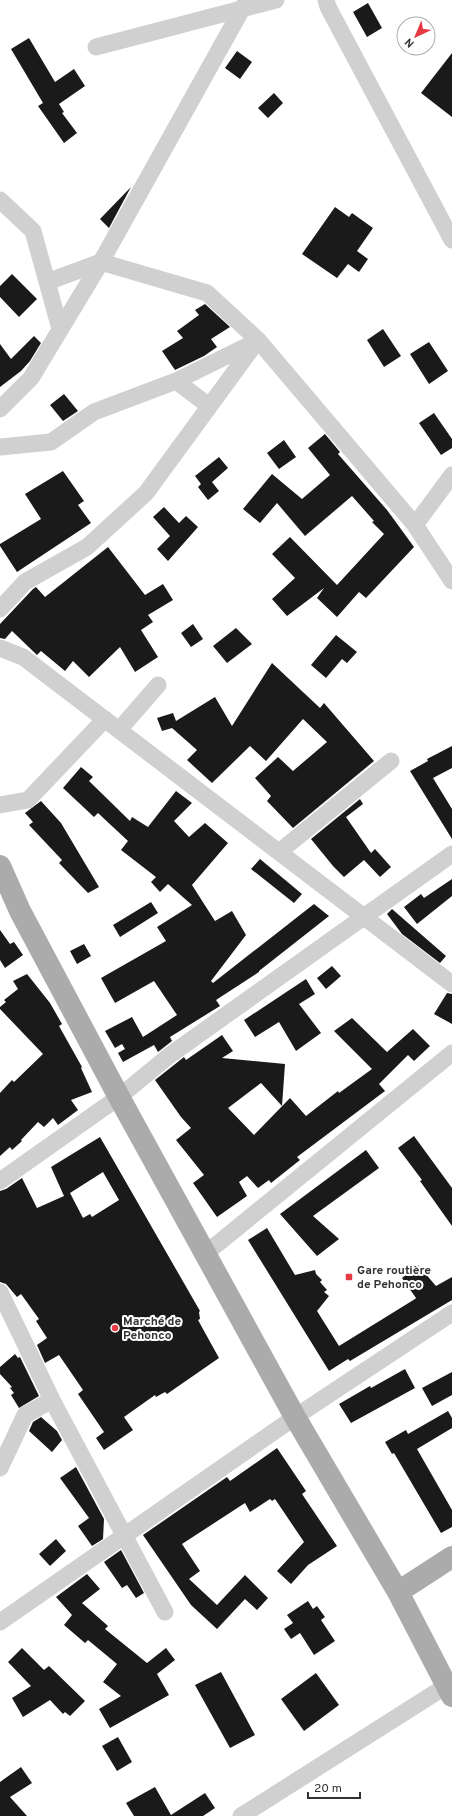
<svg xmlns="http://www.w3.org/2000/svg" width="452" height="1816" font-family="Overpass,sans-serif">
<rect width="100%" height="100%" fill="#fff"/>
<path fill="#1a1a1a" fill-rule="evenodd" d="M368,3L382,28L367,37L353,12Z
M29,38L55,82L74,69L85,86L59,104L64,112L62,113L77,133L64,143L38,106L43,103L11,49Z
M237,51L252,62L240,79L225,68Z
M452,53V117L421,93Z
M274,93L283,103L268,118L258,108Z
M131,187L109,228L100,219Z
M335,207L349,217L352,213L373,228L357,251L368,259L359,272L348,264L337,278L302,254Z
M12,274L37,299L19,317L0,297V286Z
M205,304L230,327L211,339L217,347L204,356L175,370L162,351L183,338L177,331L199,315L195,310Z
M383,329L401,356L384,367L367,340Z
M34,336L41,343L30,361L21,371L0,387V344L11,359Z
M429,342L448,371L429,384L410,354Z
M64,394L78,411L63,421L50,405Z
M434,413L452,439V448L441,455L419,423Z
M325,434L340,452L338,454L387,510L414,547L366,598L359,592L337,617L317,598L324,588L287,616L272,599L295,578L272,554L290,537L337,585L384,534L372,522L374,521L352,496L305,536L277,503L260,523L243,509L272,474L302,499L330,475L308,448Z
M284,440L296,457L279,469L267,453Z
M219,457L228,468L212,482L219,491L208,500L198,487L201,484L195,476Z
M63,471L84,501L78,505L91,523L17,572L0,546V544L41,519L25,494Z
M164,507L179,523L186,516L198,527L168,561L157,549L170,536L153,517Z
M108,547L145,595L163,584L173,600L148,615L153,622L141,630L158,657L135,672L120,647L89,677L73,661L65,671L41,651L37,655L12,631L5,639L0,638V624L33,589L36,587L45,597Z
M193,624L203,639L191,647L181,633Z
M236,628L252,644L227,663L213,646Z
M336,635L357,652L347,663L342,659L326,678L311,665Z
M272,663L320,708L324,703L374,761L293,828L267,801L271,796L255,778L278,757L293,771L327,742L303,719L266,761L250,746L212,783L187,760L197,750L172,728L162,731L157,718L173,713L176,721L215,697L232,726Z
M452,746V768L433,778L452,809V839L410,771L428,761L427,759Z
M81,767L93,777L89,781L130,821L132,817L148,827L176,791L192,803L174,821L189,837L205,823L228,843L192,885L215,921L232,911L246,935L211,981L213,983L314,904L329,916L259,971V972L216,1000L220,1006L170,1037L172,1041L158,1052L154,1045L123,1062L118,1053L125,1049L122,1044L115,1048L105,1031L132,1017L143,1037L177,1015L154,981L115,1003L101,978L166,941L157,927L192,905L168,884L160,892L151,882L156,877L121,850L128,841L98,813L94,817L63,788Z
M360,799L363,804L346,817L371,853L375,849L391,867L380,877L364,860L344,877L333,866L311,839Z
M41,801L61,823L99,887L88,893L59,863L62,860L29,825L33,822L25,813Z
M260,859L302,894L294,903L251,869Z
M452,879V896L417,924L404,907L421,894L424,898Z
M151,902L158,913L120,937L113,925Z
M392,909L446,956L440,963L402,934L387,914Z
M0,930L10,944L14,942L23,955L5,968L0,960Z
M84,944L91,956L77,964L70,951Z
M332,966L341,976L326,989L317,978Z
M27,974L50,1003L62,1024L59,1026L82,1067L81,1068L92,1092L71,1100L78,1110L58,1125L53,1118L44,1127L38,1122L21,1140L22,1141L12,1150L10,1147L0,1156V1093L12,1080L14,1082L43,1054L0,1009V1007L6,1002L4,1000L18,989L13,981Z
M306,979L315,994L299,1004L321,1033L296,1051L279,1022L255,1037L244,1020Z
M447,993L452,994V1024L434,1014Z
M352,1018L387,1052L413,1029L430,1046L414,1061L408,1055L379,1084L385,1091L297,1157L300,1160L271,1183L269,1180L258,1188L247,1176L239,1182L247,1196L217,1217L193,1183L204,1175L176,1140L191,1128L181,1117L155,1080L184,1057L186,1060L222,1035L233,1051L222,1058L285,1064L282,1106L261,1083L228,1108L254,1135L290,1098L306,1116L338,1091L339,1093L372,1069L334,1031Z
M414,1136L452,1188V1226L420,1181L422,1180L398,1148Z
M100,1137L200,1311L199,1312L200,1319L198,1320L219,1358L167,1394L165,1392L156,1397L155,1395L124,1417L133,1430L104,1450L96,1438L104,1432L78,1394L83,1390L59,1355L45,1363L37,1345L47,1338L36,1321L39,1319L21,1294L17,1297L6,1284L0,1282V1191L6,1189L22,1178L37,1208L64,1196L51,1167ZM103,1172L119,1200L92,1217L90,1214L83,1218L70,1193Z
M366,1150L379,1168L313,1216L339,1239L317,1256L280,1214Z
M267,1228L295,1275L315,1270L316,1274L322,1280L320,1282L327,1290L324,1292L329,1296L317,1311L339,1346L415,1299L416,1298L402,1278L418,1265L436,1286L452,1277V1300L350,1361L348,1359L329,1371L248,1240Z
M15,1354L18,1358L20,1357L39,1396L19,1408L11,1395L14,1393L10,1388L12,1387L0,1374V1367Z
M405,1369L415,1388L351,1423L339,1404L370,1386L371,1388Z
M452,1372V1395L432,1406L422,1388Z
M448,1411L452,1418V1428L417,1449L452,1510V1527L441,1533L394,1453L392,1454L385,1442L406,1430L408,1434Z
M41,1417L57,1431L62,1440L52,1452L29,1431L33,1422Z
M277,1448L306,1491L302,1494L337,1546L308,1565L291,1584L277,1571L304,1542L275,1499L272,1501L270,1499L250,1512L245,1503L182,1544L200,1571L189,1579L217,1605L245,1575L268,1598L257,1610L245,1599L217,1629L191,1605L143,1535L227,1477L230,1481Z
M76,1467L104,1519L103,1539L92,1546L78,1526L89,1518L60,1478Z
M56,1539L66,1551L50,1566L39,1554Z
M121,1550L144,1593L136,1598L127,1585L122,1588L104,1562Z
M87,1574L100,1589L82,1603L108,1626L105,1629L147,1663L166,1648L175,1660L157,1674L169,1695L110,1728L99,1709L121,1696L103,1682L117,1664L88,1640L85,1643L64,1625L72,1615L56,1597Z
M308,1601L313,1609L317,1606L325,1617L321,1620L335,1641L314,1655L300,1633L291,1639L284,1629L293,1623L287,1615Z
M22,1648L44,1670L49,1666L85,1701L70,1716L65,1712L63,1714L50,1700L23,1717L12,1698L31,1686L8,1662Z
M221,1672L255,1735L230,1748L195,1685Z
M316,1673L339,1705L304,1731L281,1699Z
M118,1737L132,1762L117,1771L102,1746Z
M21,1767L32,1783L10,1797L27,1816H0V1782Z
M155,1787L171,1815L205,1793L215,1808L203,1816H134L126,1803Z"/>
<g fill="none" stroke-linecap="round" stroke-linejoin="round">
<path stroke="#d0d0d0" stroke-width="17" d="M326,0L328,7L452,240
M96,47L276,0
M0,200L33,231L60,329
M47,282L101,262L207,293L258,340L415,525L452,581
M176,381L209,406
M0,409L31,378L101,262L247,0
M0,447L51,442L94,412L176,381L255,342
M415,525L452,475
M0,609L25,582L87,547L146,493L258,340
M0,648L23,657L452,984
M119,730L158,685
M0,805L28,800L105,719
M279,852L391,761
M0,1181L119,1097L170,1055L452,854
M205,1254L452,1053
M0,1292L52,1400L165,1612
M0,1468L25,1415L52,1400
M0,1622L295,1417L452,1313
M241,1816L446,1686"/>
<path stroke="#ababab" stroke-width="22" d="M0,866L20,911L119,1097L295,1417L398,1592L452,1696
M398,1592L452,1557"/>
</g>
<g fill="#e63946" stroke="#fff" stroke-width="1.5">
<rect x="345" y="1273" width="8" height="8" rx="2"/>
<circle cx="115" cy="1328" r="4"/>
</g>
<g text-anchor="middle" stroke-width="4" stroke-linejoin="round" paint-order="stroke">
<g font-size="12" font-weight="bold" fill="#333" stroke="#fff" text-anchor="start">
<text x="357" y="1274">Gare routière<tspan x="357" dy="14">de Pehonco</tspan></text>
<text x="123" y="1325">Marché de<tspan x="123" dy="14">Pehonco</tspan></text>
</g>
</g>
<g transform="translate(416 36) rotate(224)"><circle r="19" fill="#ffffff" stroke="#adadad"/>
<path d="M0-3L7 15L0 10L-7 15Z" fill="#e63946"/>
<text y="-6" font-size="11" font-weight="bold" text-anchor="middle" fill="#333333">N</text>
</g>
<path d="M308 1792v6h52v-6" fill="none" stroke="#333333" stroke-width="2"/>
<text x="314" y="1792" font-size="12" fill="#333333" stroke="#ffffff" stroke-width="3" paint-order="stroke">20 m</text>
</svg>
